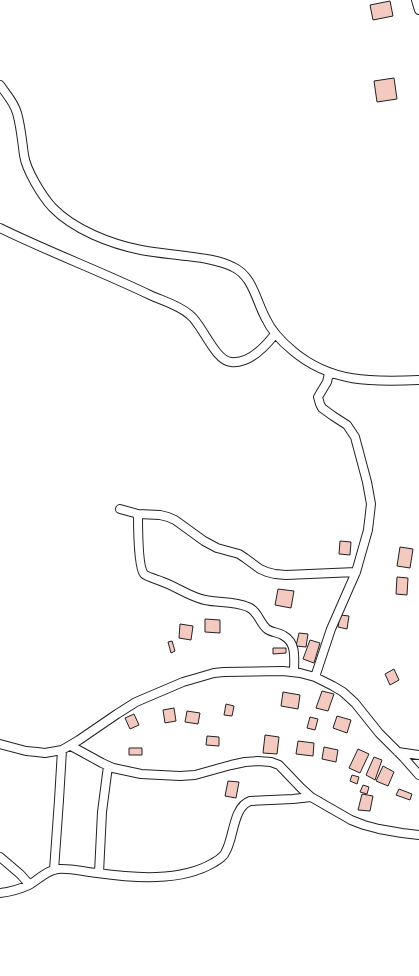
<svg xmlns="http://www.w3.org/2000/svg" width="419" height="976" font-family="Arial,sans-serif">
<rect width="100%" height="100%" fill="#fff"/>
<path fill="#f3c9c0" stroke="#222" d="M390,1L393,16L373,20L370,5Z
M394,78L397,99L377,102L374,81Z
M340,541L351,542L350,555L339,554Z
M400,547L413,549L410,568L397,566Z
M397,577L408,578L407,595L396,594Z
M278,589L294,591L291,608L275,605Z
M340,615L349,616L347,629L338,627Z
M205,619L220,620V633L205,632Z
M180,624L193,626L191,640L179,638Z
M299,633L308,634L306,647L296,646Z
M310,640L320,643L314,663L303,659Z
M172,641L175,651L171,653L168,642Z
M273,648H286V653L273,654Z
M394,669L399,680L390,685L385,674Z
M322,691L334,694L328,711L316,708Z
M283,692L300,695L298,709L281,706Z
M226,704L234,706L232,716L224,715Z
M174,708L176,721L165,723L163,710Z
M187,711L200,713L198,724L185,722Z
M134,714L139,725L130,729L125,718Z
M337,716L351,720L347,733L333,728Z
M310,717L318,719L315,730L307,728Z
M265,735L279,737L277,754L263,753Z
M207,736L219,737V746L206,745Z
M298,741L314,743L313,756L296,754Z
M324,747L338,750L336,762L322,759Z
M129,748H142V755H129Z
M358,749L369,754L360,773L349,768Z
M374,757L382,760L375,780L366,775Z
M383,766L394,772L388,786L376,781Z
M352,775L359,777L357,784L350,781Z
M228,781L239,782L236,798L225,796Z
M363,785L369,787L367,794L360,792Z
M399,789L412,794L410,800L396,795Z
M362,794L373,796L370,811L358,810Z"/>
<g fill="none" stroke-linecap="round" stroke-linejoin="round">
<g stroke="#222" stroke-width="10">
<path id="minor" d="M416,0L419,10
M0,85C6,94 14,102 17,113C21,127 22,141 24,155C26,170 42,196 52,207C74,230 111,244 141,250C156,253 171,254 186,256C202,258 219,260 233,267C253,276 256,301 266,319C272,332 282,342 293,351C331,383 372,382 419,380
M0,228C49,252 100,271 150,295C163,301 179,305 190,315C202,324 215,361 231,362C249,364 265,347 275,334
M120,509L138,514L160,515L168,517L175,520L204,541L217,548L239,554L245,558L260,569L267,572L275,574L286,575L356,572
M138,514C138,524 138,567 144,574C147,577 159,580 163,582C177,587 190,597 205,600C219,603 234,601 248,607C258,611 259,622 267,629C272,633 279,632 284,636C297,643 294,660 294,672
M315,677L331,629L356,572L368,530L371,504L367,482L355,437L347,425L333,416L322,408L320,404L318,397L327,382L329,373
M0,744L26,751L37,752L45,753L62,750L79,740L117,714L136,702L183,682L214,673L224,672L283,671L300,673L315,677L333,686L343,692L355,703L379,733L404,758L419,775
M71,746L102,763L113,768L141,774L180,776L195,775L231,765L245,762L258,761L271,762L279,765L301,788L311,797L351,820L364,825L379,829L402,833L419,835
M398,752L419,755
M0,857L20,874L29,884
M54,870L59,800L62,750
M99,873L102,812L108,766
M0,893C10,892 20,889 29,885C38,880 47,870 58,869C71,868 85,872 97,873C133,878 181,882 213,863C218,860 224,857 226,851C234,837 233,807 250,801L293,799L311,797"/>
</g>
<use href="#minor" stroke="#fff" stroke-width="8"/>
</g>
</svg>
